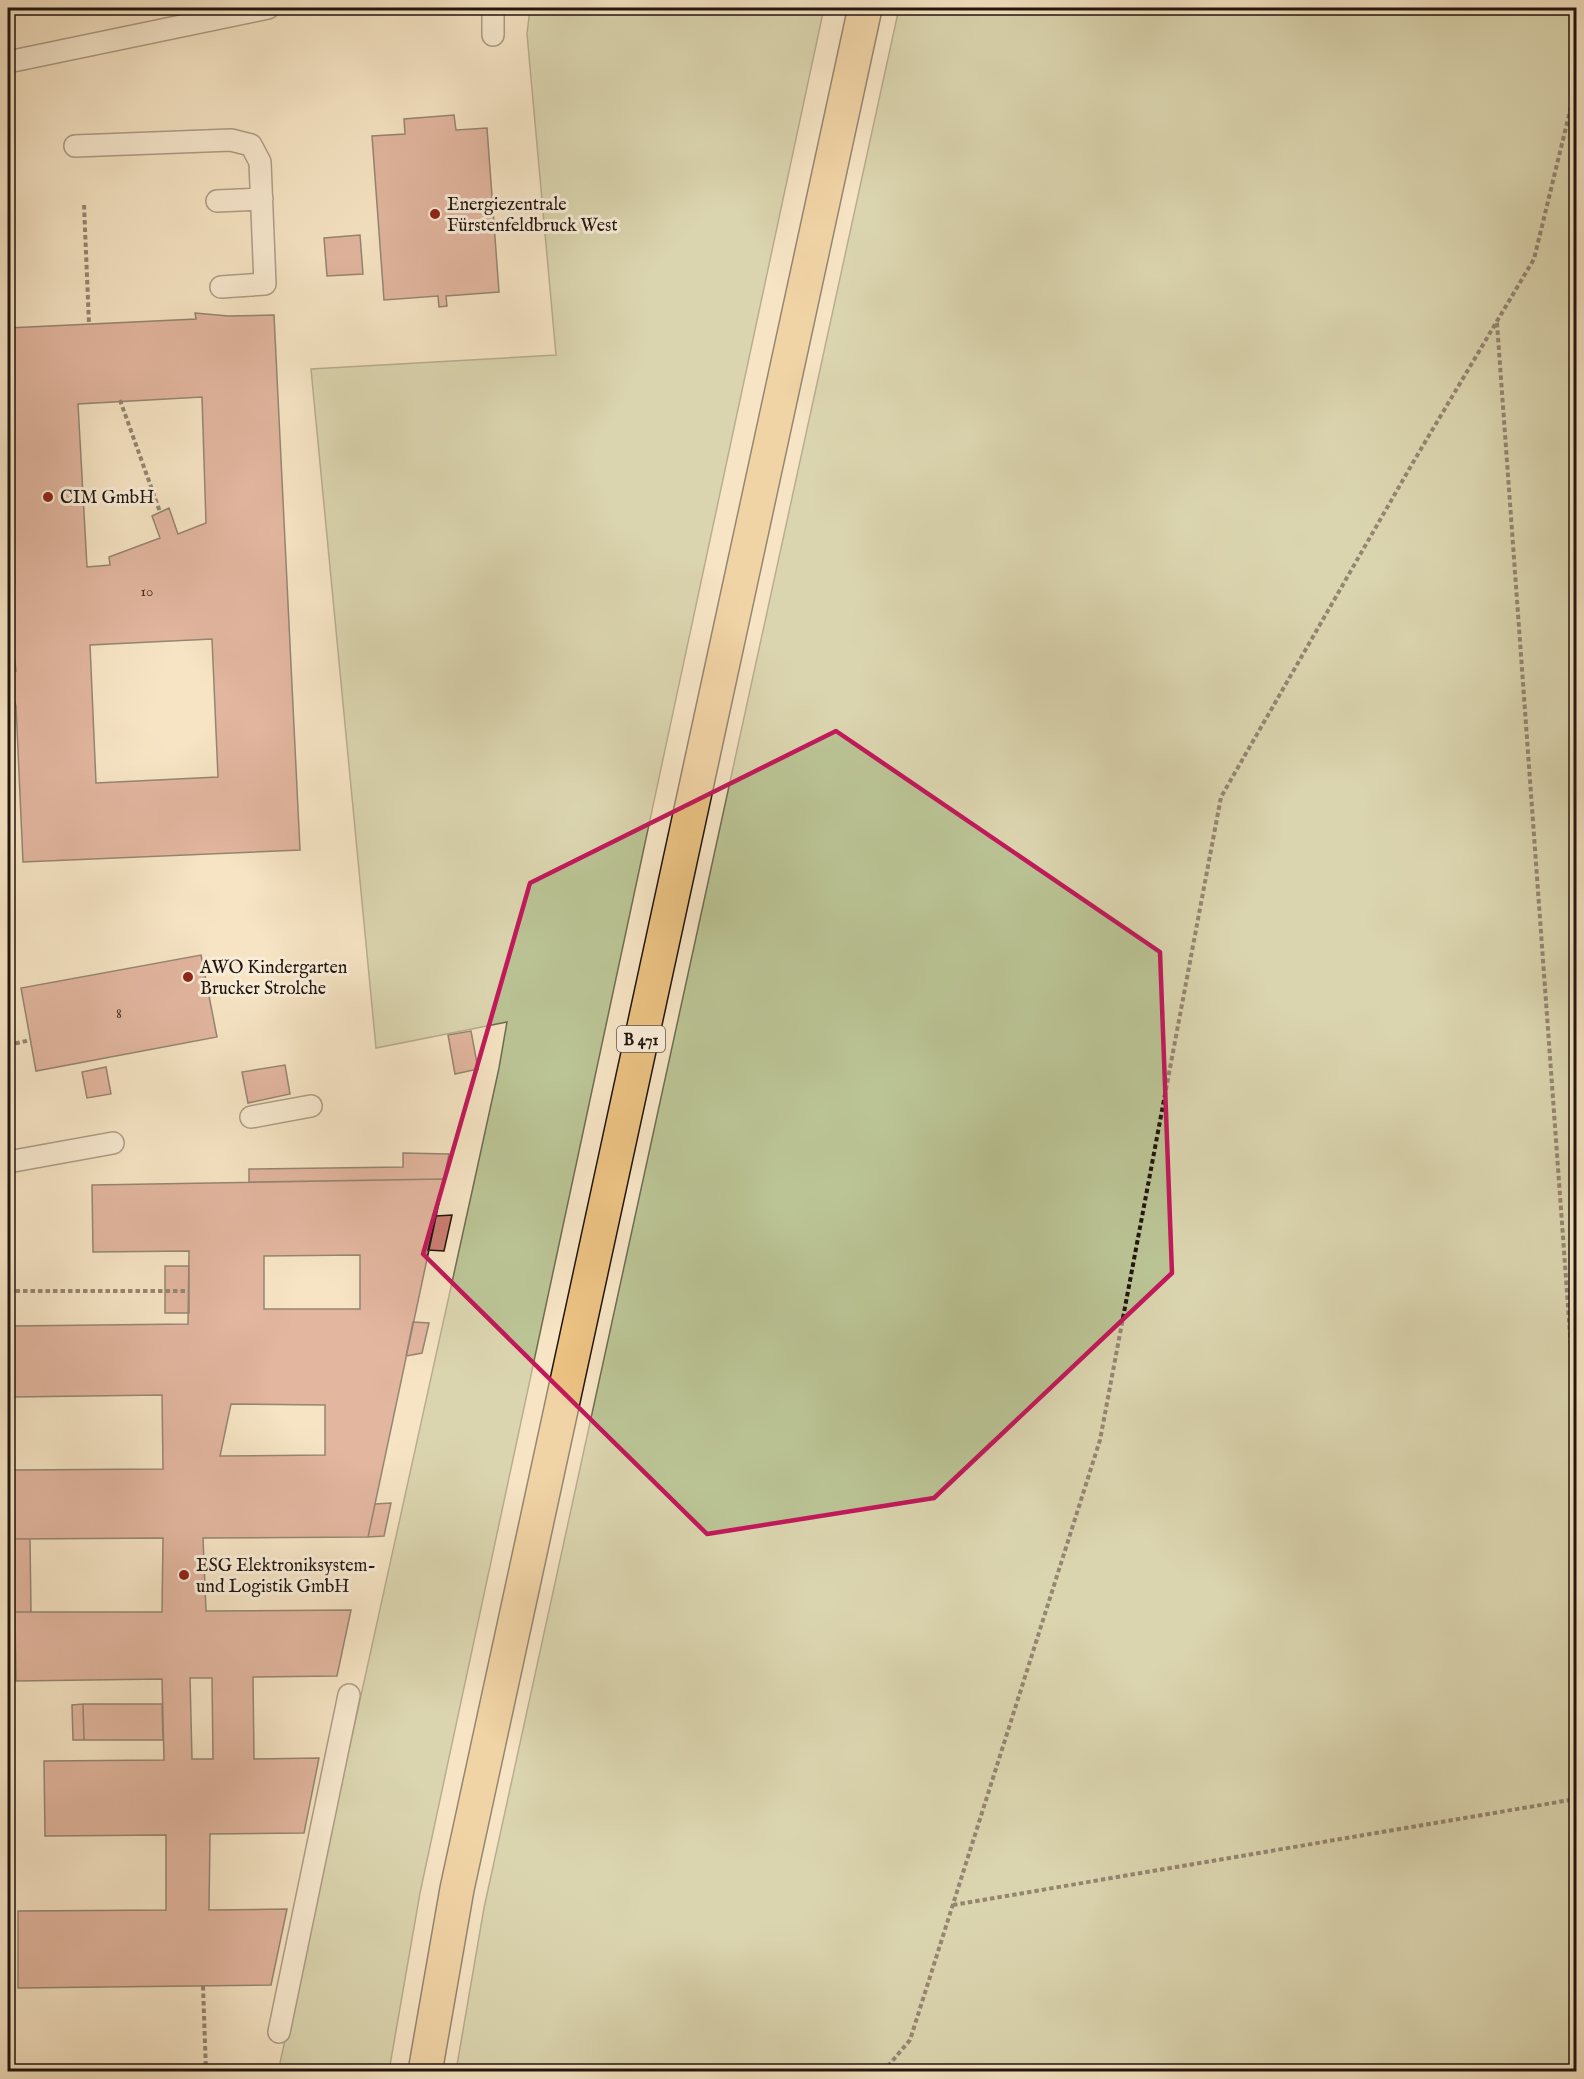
<svg xmlns="http://www.w3.org/2000/svg" width="1584" height="2079" font-family="'IM FELL English',serif">
<rect width="100%" height="100%" fill="#f6e4c4"/>
<filter id="stains"><feTurbulence type="fractalNoise" baseFrequency=".00333" numOctaves="4"/><feColorMatrix values="0 0 0 0 .2 0 0 0 0 .09 0 0 0 0 .02 0 0 0 .5 -.17"/></filter>
<radialGradient id="worn" r=".72"><stop offset=".6" stop-color="#630" stop-opacity="0"/><stop offset="1" stop-color="#630" stop-opacity=".3"/></radialGradient>
<path fill="#bbc495" stroke="#6e6c52" stroke-width="1.5" d="M530,8H824L420,1893L389,2071L278,2072L475,1178L499,1068L507,1022L376,1048L311,369L556,355L527,34Z
M899,8H1576V2071H456L484,1908Z"/>
<path fill="#cb7e71" stroke="#20150e" stroke-width="1.5" fill-rule="evenodd" d="M454,115L456,130L487,128L499,292L446,296L447,306L439,307L438,296L384,300L372,136L405,134L404,119Z
M360,235L363,274L327,276L324,238Z
M195,313L228,316L274,315L300,850L23,862L16,706L8,677V671H16L8,598V585L15,584L8,442V328L196,319ZM202,397L206,523L178,534L169,508L152,516L160,538L109,557L110,565L87,567L78,404ZM212,639L218,777L96,783L90,645Z
M201,955L217,1037L36,1071L21,988Z
M471,1031L478,1069L455,1074L448,1035Z
M285,1065L290,1094L248,1103L242,1072Z
M106,1067L111,1094L87,1098L82,1072Z
M403,1153L449,1154L444,1179L249,1182V1169L403,1167Z
M444,1179L368,1537L203,1538L206,1611L351,1610L337,1676L253,1677L254,1759L319,1758L304,1833L210,1834L209,1910L287,1909L271,1985L18,1988V1911L166,1910V1835L45,1836L44,1761L164,1760L162,1679L16,1681L15,1612H162L163,1538L15,1539L14,1470L163,1469L162,1395L12,1397L11,1326L188,1324L189,1251L93,1252L92,1185ZM360,1255V1309H264V1256ZM231,1404L325,1405V1455L220,1456Z
M452,1215L444,1251L428,1250L436,1216Z
M165,1266H189V1313H165Z
M413,1322L429,1323L422,1353L406,1356Z
M391,1503L384,1536L368,1537L375,1504Z
M15,1539H30L31,1612H15Z
M190,1678H212L213,1759H192Z
M83,1704H162L163,1740H84Z
M83,1704L84,1740H73L72,1705Z"/>
<g fill="none" stroke-linecap="round" stroke-linejoin="round">
<g stroke="#56493c" stroke-width="24">
<path id="lane" d="M493,35V8
M8,62L268,8
M75,146L231,140L251,145L260,162L265,284L221,287
M217,201L262,199
M251,1117L311,1106
M8,1162L113,1143
M279,2032L349,1695"/>
</g>
<g stroke="#20150e" stroke-width="36">
<path id="highway" d="M425,2072L457,1889L865,8"/>
</g>
<path stroke="#20150e" stroke-width="4" stroke-dasharray="4.5 3" stroke-linecap="butt" d="M84,205L89,324
M1497,323L1576,1417
M120,400L160,512
M8,1045L31,1040
M8,1291H189
M953,1905L1576,1799
M203,1986L206,2072
M883,2072L910,2040L1100,1440L1221,797L1415,459L1534,259L1576,86"/>
<use href="#lane" stroke="#f9edd9" stroke-width="21"/>
<use href="#highway" stroke="#ebc282" stroke-width="33"/>
</g>
<path d="M0 0H1584V2079H0ZM836,731L1160,952L1172,1273L934,1498L707,1534L423,1254L530,883Z" fill="#f6e4c4" fill-opacity=".55" fill-rule="evenodd"/>
<path fill="none" stroke="#c2185b" stroke-width="4.5" stroke-linejoin="round" d="M836,731L1160,952L1172,1273L934,1498L707,1534L423,1254L530,883Z"/>
<g fill="#8f2418" stroke="#f9edd9" stroke-width="2">
<circle cx="435" cy="214" r="6"/>
<circle cx="48" cy="497" r="6"/>
<circle cx="188" cy="977" r="6"/>
<circle cx="184" cy="1575" r="6"/>
</g>
<g text-anchor="middle" stroke-width="6" stroke-linejoin="round" paint-order="stroke">
<g font-size="15" fill="#4b2f27">
<text x="147" y="596">10</text>
<text x="119" y="1018">8</text>
</g>
<rect fill="#f9edd9" stroke="#61564b" stroke-width="1.5" x="617" y="1026" width="48" height="26" rx="4.5"/>
<g font-size="16" font-weight="bold" fill="#20150e">
<text x="641" y="1045">B 471</text>
</g>
<g font-size="18" fill="#20150e" stroke="#f9edd9" text-anchor="start">
<text x="447" y="210">Energiezentrale<tspan x="447" dy="21">Fürstenfeldbruck West</tspan></text>
<text x="60" y="503">CIM GmbH</text>
<text x="200" y="973">AWO Kindergarten<tspan x="200" dy="21">Brucker Strolche</tspan></text>
<text x="196" y="1571">ESG Elektroniksystem-<tspan x="196" dy="21">und Logistik GmbH</tspan></text>
</g>
</g>
<rect width="1584" height="2079" fill="none" stroke="#f6e4c4" stroke-width="30"/>
<rect x="9" y="9" width="1566" height="2061" fill="none" stroke="#20150e" stroke-width="3"/>
<rect x="15" y="15" width="1554" height="2049" fill="none" stroke="#20150e" stroke-width="1.5"/>
<rect width="100%" height="100%" filter="url(#stains)"/>
<rect width="100%" height="100%" fill="url(#worn)"/>
</svg>
